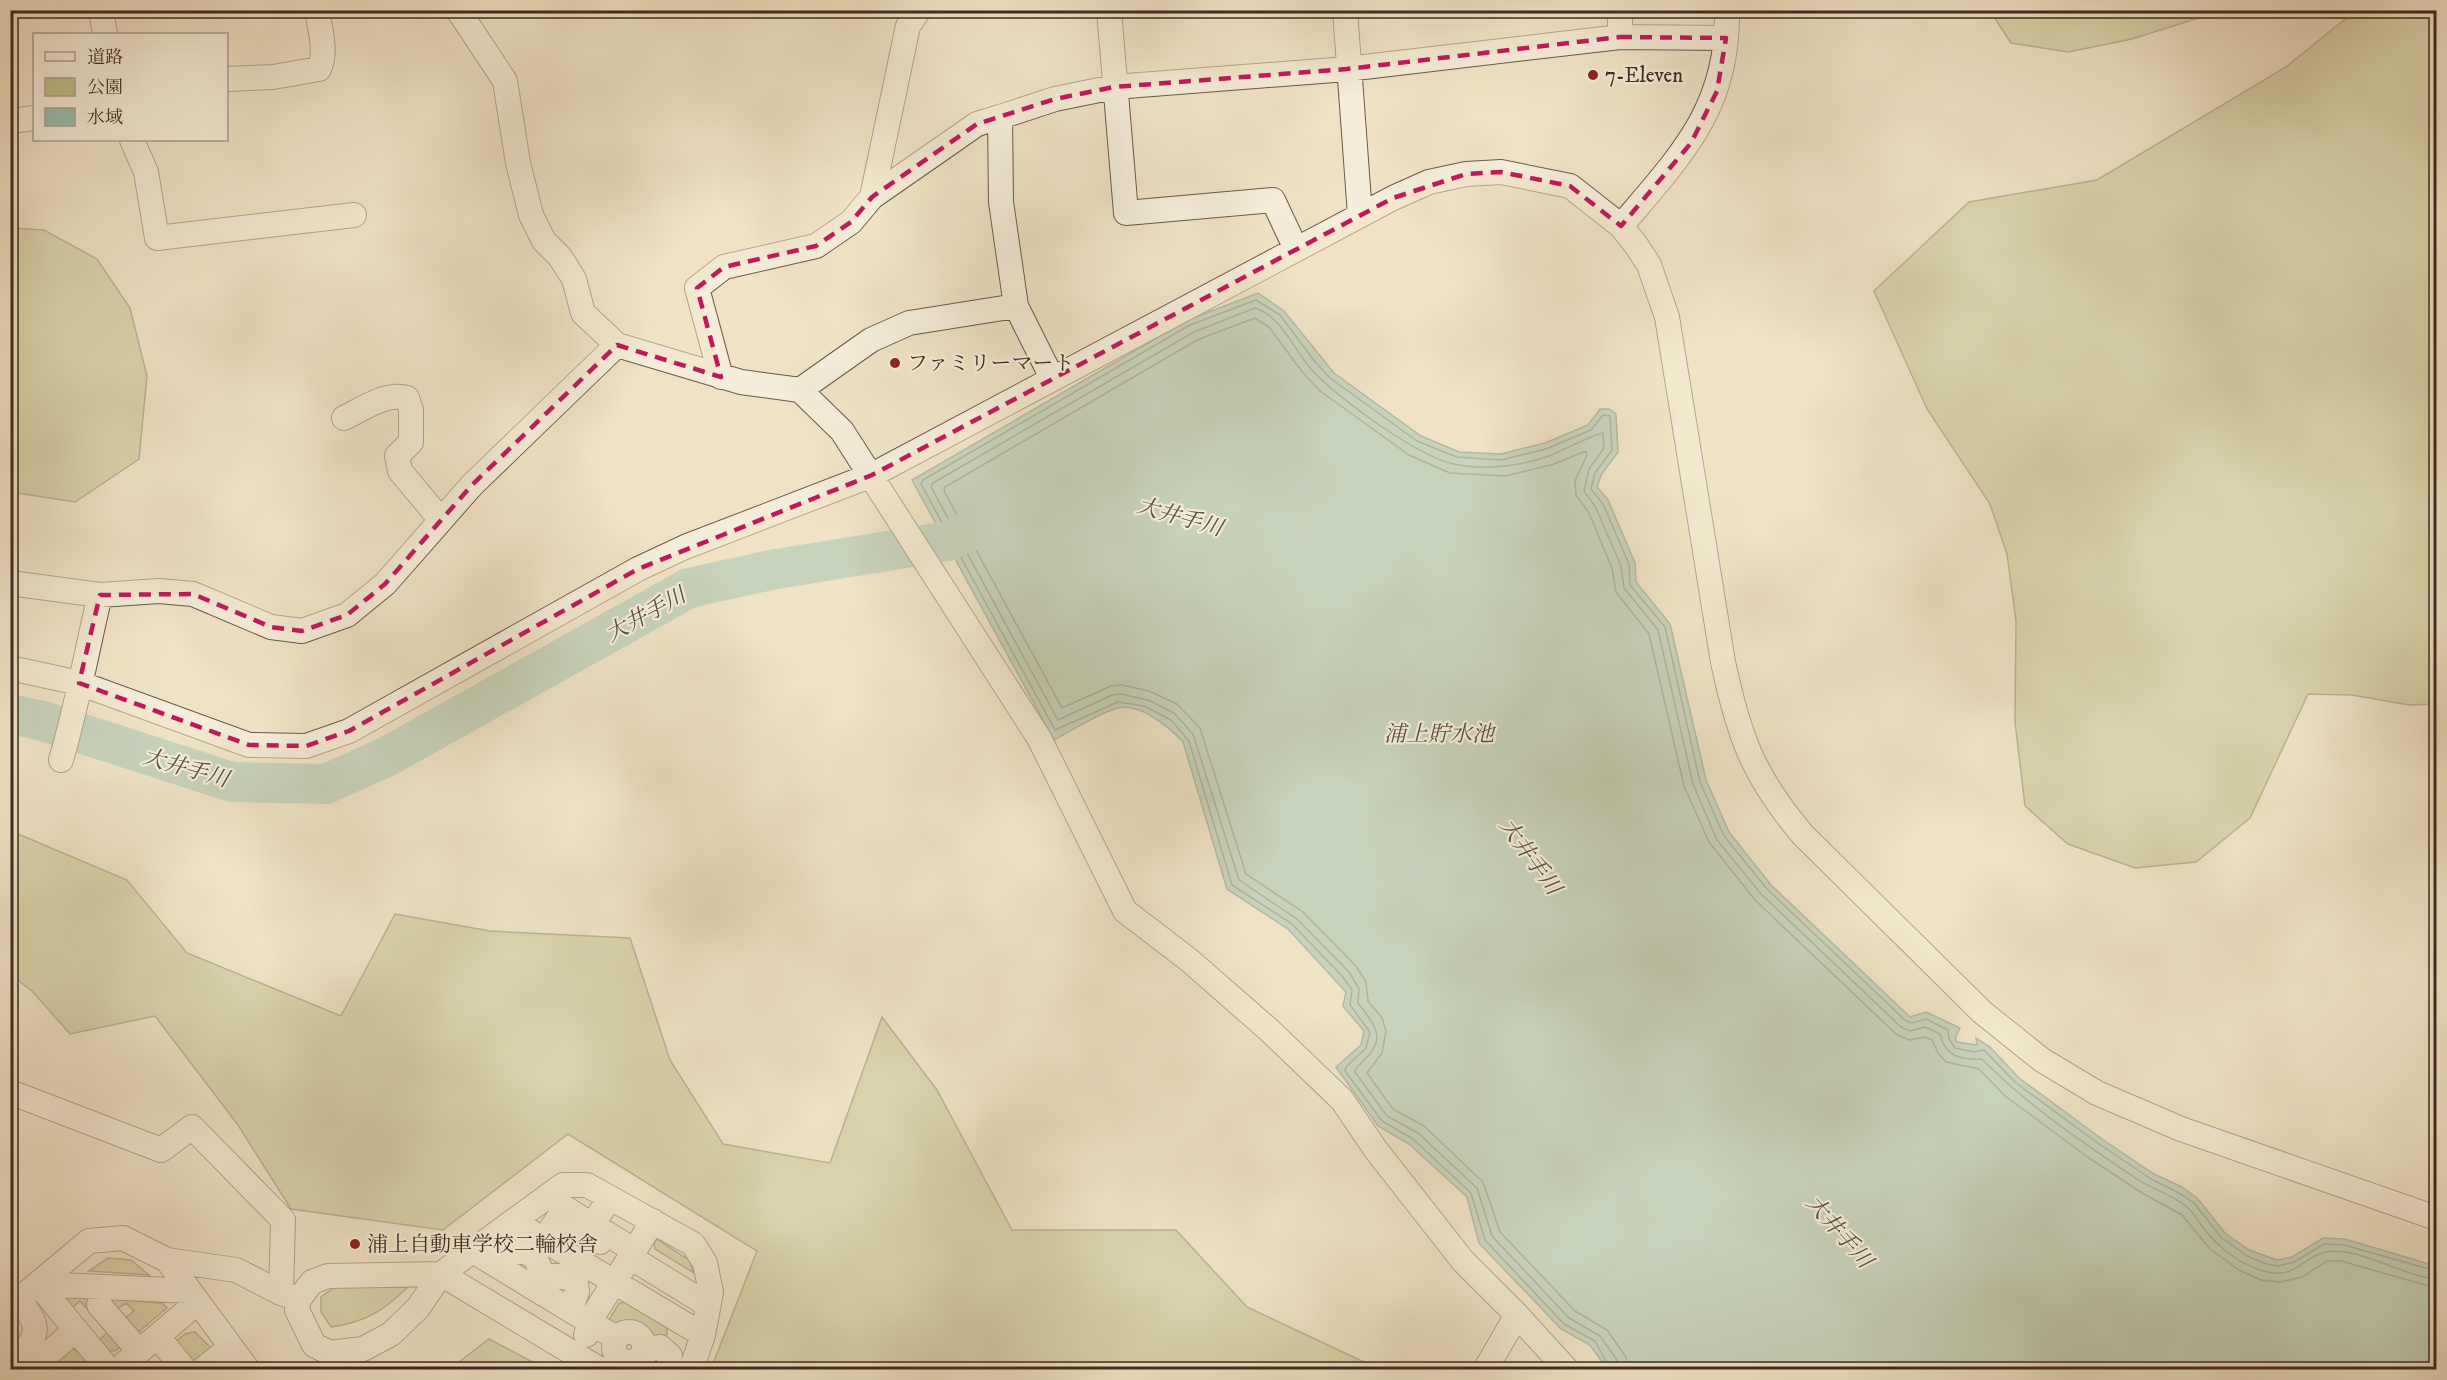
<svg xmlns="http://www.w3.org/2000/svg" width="2447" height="1380" font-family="'IM FELL DW Pica','Noto Serif JP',serif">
<rect width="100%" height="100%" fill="#efe3c4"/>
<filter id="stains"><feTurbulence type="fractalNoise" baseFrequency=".00333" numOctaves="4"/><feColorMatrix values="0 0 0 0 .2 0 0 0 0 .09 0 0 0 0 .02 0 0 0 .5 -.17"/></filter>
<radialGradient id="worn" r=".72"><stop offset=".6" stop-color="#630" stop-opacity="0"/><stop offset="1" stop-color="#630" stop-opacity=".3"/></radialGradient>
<path fill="#c0c18f" stroke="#807656" stroke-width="1.5" d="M1990,11V10L2207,11L2198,18L2132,39L2068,52L2011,43Z
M2355,11H2436V704L2409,705L2352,695L2308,694L2250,818L2196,862L2135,868L2068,844L2025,806L2015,722L2016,621L2007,554L1990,504L1927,409L1874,291L1969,202L2097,180L2286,67Z
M11,228L44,230L97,259L130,308L147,376L139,459L75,502L11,492Z
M11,831L127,880L187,953L341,1016L395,914L490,931L630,938L670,1060L723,1144L830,1163L882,1017L937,1090L1012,1230H1176L1247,1307L1379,1369H711L757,1251L568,1134L443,1230L291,1209L238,1125L155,1016L70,1034L32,991L11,975Z
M657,1239L689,1260L694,1273L655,1249L654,1243Z
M108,1258L131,1260L149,1275L89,1271Z
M335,1287H408C383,1311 366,1322 331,1327L321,1312V1297Z
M67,1295L162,1303L167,1308L137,1333L124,1319L134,1311L126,1303L112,1312L125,1343L115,1351H108L98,1341L108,1332L80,1301L72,1308L65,1300Z
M628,1302L667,1327V1334L662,1343L648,1344C643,1327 632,1323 616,1331L607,1323L619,1303Z
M195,1332L211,1348L195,1366L175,1342L185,1334Z
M489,1339L546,1369H450Z
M73,1349L89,1360V1369L47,1370Z"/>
<path fill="#9abfaf" stroke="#768475" stroke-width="1.5" d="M1258,293L1284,311L1334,373L1421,436L1459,452L1501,454L1545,443L1588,425L1600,409H1609L1616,414L1618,452L1601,475L1597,487L1608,500L1635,563L1636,582L1670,624L1706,780L1729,832L1771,885L1910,1017L1926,1012L1960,1028L1955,1038L1957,1042L1977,1045L1976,1038L1990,1047L2019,1078L2102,1139L2154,1174L2182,1187L2198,1199L2225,1233L2249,1250L2277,1260L2292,1257L2323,1238L2345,1239L2436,1266V1369H1607L1590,1345L1561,1329L1479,1243L1467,1197L1409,1144L1378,1126L1336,1067L1361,1045L1364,1031L1343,1006L1346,992L1288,929L1227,889L1183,742C1169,727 1141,703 1118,708C1103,711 1069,732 1054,740L912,480L1188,320Z"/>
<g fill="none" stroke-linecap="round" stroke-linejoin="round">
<path stroke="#6d7566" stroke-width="1.5" d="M1611,1370L1595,1341L1564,1324L1485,1240L1471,1193L1413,1139L1382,1121L1345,1071L1346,1067L1366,1048L1370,1032L1350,1005L1352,990L1343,977L1292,924L1232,885L1189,741L1171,720L1144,706L1118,702L1055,730L921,484L923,480L1190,325L1256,300L1280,315L1316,363L1330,378L1417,441L1457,457L1501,460L1546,449L1591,430L1603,415L1610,416L1612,450L1595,473L1591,489L1603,504L1629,564L1630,585L1665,627L1700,782L1724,836L1767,889L1906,1021L1912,1023L1926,1019L1948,1030L1949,1039L1955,1048L1974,1052L1984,1050L2016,1083L2099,1144L2151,1179L2179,1193L2194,1203L2221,1237L2247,1256L2266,1264L2278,1266L2294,1262L2324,1244L2344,1245L2436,1271
M1619,1370L1617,1360L1600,1336L1569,1318L1492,1236L1477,1188L1418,1133L1387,1116L1355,1072L1356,1068C1386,1041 1381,1032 1358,1003L1359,989L1349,972L1297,919L1239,880L1193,734L1174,713L1148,700L1121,694L1112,695L1058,720L931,487L933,483L1194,332L1255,308C1281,316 1294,349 1310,368C1334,396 1423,461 1459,465C1489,470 1520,466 1549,456C1560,452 1596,433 1603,433L1604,448L1589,469L1584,491L1596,508L1621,566L1624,588L1658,630L1693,784L1717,840L1761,894L1901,1027L1910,1031L1925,1027L1940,1034C1945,1057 1961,1060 1982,1059C2028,1106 2082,1142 2137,1179C2153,1190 2174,1195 2188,1208C2195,1214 2199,1223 2205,1230C2219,1248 2241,1265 2264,1271C2295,1281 2303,1256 2326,1252C2358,1246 2405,1277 2436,1279
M1628,1370L1626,1357L1607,1330L1575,1311L1500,1232L1483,1182L1424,1126L1393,1109L1367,1073L1382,1053L1386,1031L1382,1018L1368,1001L1366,982L1356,966L1303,912L1246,874L1200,728L1177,704L1149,691L1122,685L1111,686L1062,708L944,491L945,487L1197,340L1255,318L1269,327L1303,373L1320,391L1409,455L1450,473L1505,476L1551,465L1586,451L1587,455L1575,481L1576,495L1589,513L1612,568L1616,592L1649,634L1684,786L1709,842L1755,900L1897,1035L1910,1040L1925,1037L1932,1040L1938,1053L1946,1062L1979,1069L2005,1096L2089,1158L2142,1193L2182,1215L2210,1249L2239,1270L2261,1280L2280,1282L2302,1277L2327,1261H2341L2436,1288"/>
<path stroke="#9abfaf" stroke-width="40" d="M10,714L43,721L232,782L326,784L388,756L689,588L771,570L948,541L997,518"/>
<g stroke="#6c5947" stroke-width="26">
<path id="minor" d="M101,10L105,34
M458,10L505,81L518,163L531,215L544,241L560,257L574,279L583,313L617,345L741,382L800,390L842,431L1039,738L1125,911L1189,960L1269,1030L1342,1100L1376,1150L1463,1261L1517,1315L1567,1370
M1109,10L1126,213L1273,200L1296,249
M1345,10L1360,215
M1620,37V10
M226,79L273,77L319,69C327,52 320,29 317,10
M10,121L34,118
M132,140L146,172L157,238L354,215
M872,197L908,26L919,10
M1621,226C1680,156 1729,109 1727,10
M721,377L697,288L724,267L816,246L851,222L872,197L977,124L1000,117
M1052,378L1016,306L1001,202L1000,117L1055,99L1114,87L1347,69L1620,37L1726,38
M800,390L871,340L909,323L1016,306
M344,418C363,409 386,392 407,398L411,410V442L397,456L400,471L441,520
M10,583L100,595L159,591L193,594L271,627L302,631L347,615L385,584L472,485L617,345
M10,668L79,683L249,745L306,746L349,731L638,569L685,547L872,475L1393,198L1429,182L1466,174L1501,172L1570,186L1621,226L1636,245L1649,265L1667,317L1723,662C1739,737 1753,776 1803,835L1982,1012L2042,1060L2097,1093L2181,1129L2436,1218
M61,760C77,706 87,650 100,595
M10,1092L161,1150L192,1127L283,1220L281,1293
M514,1222L703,1335
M545,1238L565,1208L592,1225L610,1198
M557,1248L571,1225L600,1242L606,1233L635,1251
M473,1251L616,1338
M630,1257L708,1305
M167,1260L236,1270L281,1293L299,1299L312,1282L328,1276L441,1274L601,1370
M500,1267L510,1254L523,1251L535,1257L543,1275L570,1277L576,1282L577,1292L570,1310
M38,1284L190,1291
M299,1299L297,1310L314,1345L330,1353L363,1349L391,1334L418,1308L441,1274L563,1185H587L693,1244L705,1263L711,1292L703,1335L691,1370
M99,1305L139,1351
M10,1307L89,1241L123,1238L167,1260L248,1370
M76,1330L109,1370
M614 1347a15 15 0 1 1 30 0a15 15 0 1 1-30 0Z
M586,1335L589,1322L653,1221
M157,1336L185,1370
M10,1349H25C43,1332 33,1316 19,1300
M641,1363L647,1349L660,1347L670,1356L668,1370
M29,1370L76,1330L38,1284
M117,1370L198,1302
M202,1370L231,1347
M1485,1370L1517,1315"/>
</g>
<use href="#minor" stroke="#f5edd9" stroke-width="24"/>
</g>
<path d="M0 0H2447V1380H0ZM1620,37L1726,38L1717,91L1691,143L1621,226L1570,186L1501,172L1466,174L1393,198L872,475L638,569L349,731L306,746L249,745L79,683L100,595L193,594L271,627L302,631L347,615L385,584L472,485L617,345L721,377L697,288L724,267L816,246L851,222L872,197L977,124L1055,99L1114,87L1347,69Z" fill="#efe3c4" fill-opacity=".55" fill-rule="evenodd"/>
<path fill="none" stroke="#c2185b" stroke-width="4.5" stroke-dasharray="12 8" stroke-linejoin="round" d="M1620,37L1726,38L1717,91L1691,143L1621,226L1570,186L1501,172L1466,174L1393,198L872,475L638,569L349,731L306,746L249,745L79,683L100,595L193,594L271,627L302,631L347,615L385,584L472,485L617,345L721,377L697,288L724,267L816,246L851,222L872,197L977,124L1055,99L1114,87L1347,69Z"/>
<g fill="#8f2418" stroke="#f5edd9" stroke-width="2">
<circle cx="1593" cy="75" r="6"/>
<circle cx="895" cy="363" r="6"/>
<circle cx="355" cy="1244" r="6"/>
</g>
<g text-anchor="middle" stroke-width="4.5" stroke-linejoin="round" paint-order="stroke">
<g font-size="21" fill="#402b1d" stroke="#f5edd9" text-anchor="start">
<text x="1605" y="82">7-Eleven</text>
<text x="907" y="370">ファミリーマート</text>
<text x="367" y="1251">浦上自動車学校二輪校舎</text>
</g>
<g font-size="22" font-style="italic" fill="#565042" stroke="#f5edd9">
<text transform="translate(1180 516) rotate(16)" y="8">大井手川</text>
<text transform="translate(645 614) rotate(-29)" y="8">大井手川</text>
<text x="1439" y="741">浦上貯水池</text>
<text transform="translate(186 767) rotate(16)" y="8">大井手川</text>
<text transform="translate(1531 856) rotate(54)" y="8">大井手川</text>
<text transform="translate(1840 1231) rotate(49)" y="8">大井手川</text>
</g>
</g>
<rect width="2447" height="1380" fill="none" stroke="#efe3c4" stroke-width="36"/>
<rect x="12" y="12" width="2423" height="1356" fill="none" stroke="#402b1d" stroke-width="3"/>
<rect x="18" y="18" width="2411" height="1344" fill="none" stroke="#402b1d" stroke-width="1.5"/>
<rect x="33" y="33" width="195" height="108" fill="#f5edd9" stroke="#ad9f8e" stroke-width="1.5"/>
<rect x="45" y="52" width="30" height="9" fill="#f5edd9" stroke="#ad9f8e" stroke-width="1.5"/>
<text x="87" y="63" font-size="18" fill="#402b1d">道路</text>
<rect x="45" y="78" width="30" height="18" fill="#c0c18f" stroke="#ad9f8e" stroke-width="1.5"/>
<text x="87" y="93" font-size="18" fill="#402b1d">公園</text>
<rect x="45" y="108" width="30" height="18" fill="#9abfaf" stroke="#ad9f8e" stroke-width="1.5"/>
<text x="87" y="123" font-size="18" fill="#402b1d">水域</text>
<rect width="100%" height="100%" filter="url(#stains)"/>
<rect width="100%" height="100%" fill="url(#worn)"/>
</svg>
